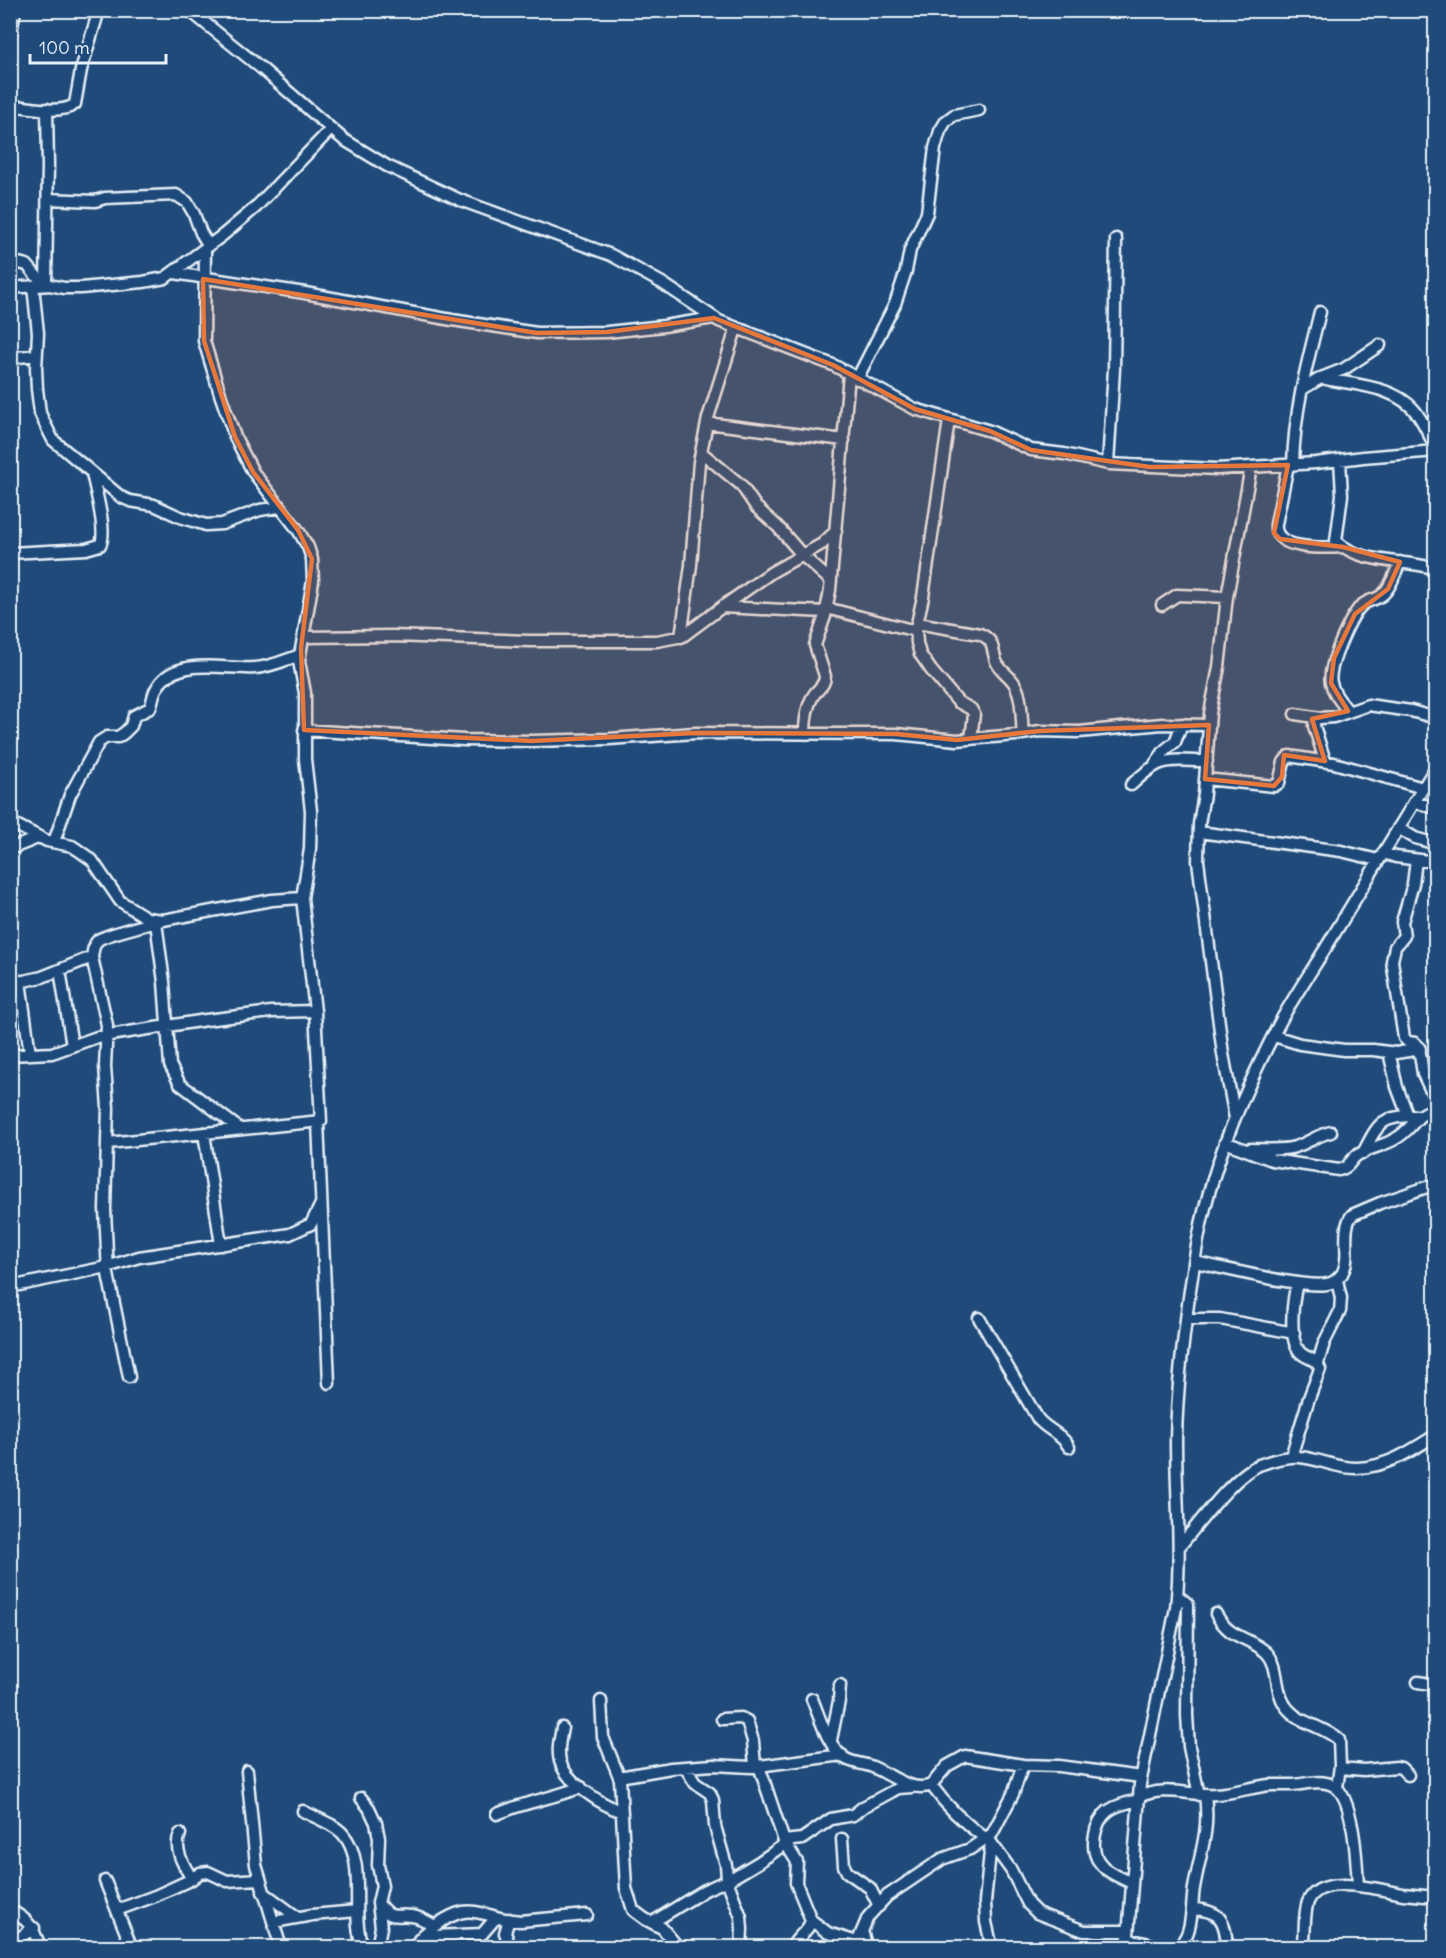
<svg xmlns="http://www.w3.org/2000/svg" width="1446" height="1958" font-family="Delius,sans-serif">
<rect width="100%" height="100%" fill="#1f4a7a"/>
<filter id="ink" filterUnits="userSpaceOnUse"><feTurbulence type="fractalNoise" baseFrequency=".0167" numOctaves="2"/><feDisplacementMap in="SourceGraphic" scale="12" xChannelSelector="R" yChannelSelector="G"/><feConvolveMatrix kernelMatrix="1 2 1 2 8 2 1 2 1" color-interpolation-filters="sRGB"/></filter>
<g filter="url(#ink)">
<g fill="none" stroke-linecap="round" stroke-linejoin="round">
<g stroke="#e8f1f8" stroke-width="15">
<path id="minor" d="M189,10L261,68L343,139L387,166L460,200L611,255L662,283L719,321L833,365L915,409L990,431L1031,450L1064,454L1108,464L1217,469L1316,463L1363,457L1436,451
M10,38L15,10
M10,105C27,107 62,115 75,104L81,70L99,10
M48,199L95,201L105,198L176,195L187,202L194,214L201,233L209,246
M10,261L27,265L44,285
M174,273L305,293L452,320L537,333L607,332L664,326L714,318
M46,285L48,165L47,109
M33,286L38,333L36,368L37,389L40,413L45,424L53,440L121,497L130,501L154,505L180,517L206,525L222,524L260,510L279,507
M10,288L50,285L64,288H81L143,282L165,278L223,235L255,208L331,129
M10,358L36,355
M1321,378C1352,385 1398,385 1418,415C1425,425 1430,437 1436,448
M857,379L895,304L906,271L910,250L927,213L935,148L940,131L946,121L954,115L979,110
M1302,389L1321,378L1344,369L1380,345
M949,420L923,597L916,628L917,643L920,654L931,670L958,702L971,709L974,714L971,739
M707,423L844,440
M701,452L741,485L756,507L778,527L803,556L831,581
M1340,460L1342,495L1336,541C1362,565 1404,559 1436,569
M1108,464L1114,369L1116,239
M1288,465L1276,524C1272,551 1325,548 1343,547
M1293,465C1294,412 1307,363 1320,312
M10,553L86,549L100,545C108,533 95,489 92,473
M1162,605L1177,595L1227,597
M722,607L825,612
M826,608L916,631
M917,623L980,634C995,641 991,647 996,661C999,670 1009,675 1014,683C1023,697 1021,718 1023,734
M304,637L393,636L529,641H657L683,636L722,607L772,572L822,544L836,531
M681,637L691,565L699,462L708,418L736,329
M1348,711C1341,702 1334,695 1331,683C1327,668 1350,617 1361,606C1367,600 1376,600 1382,595C1391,588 1395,573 1400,562
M1295,714L1321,718L1334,717L1368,705L1411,711L1436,718
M1315,717L1314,726L1325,761
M304,730L464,740L532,741L609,739L695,733L896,734L957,740L1016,735L1040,731L1079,732L1162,724L1209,725
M805,734C805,722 807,706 813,696C818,688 825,686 825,676L815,645L825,616L830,590L849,374
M1155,764L1165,750L1175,742L1182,724
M1205,779L1274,786L1279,783L1284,762L1289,756L1334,763L1423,788
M1131,785C1163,755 1165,761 1207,761
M1414,802L1436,808
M10,822L47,841L72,846L78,850L92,860L120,901L147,918L163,920L272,900L302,898
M1398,828L1415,838L1433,843
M1199,832L1341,851L1378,860
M54,842L70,795L99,742L107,737H118L124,733L131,726L134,716L150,708C153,701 153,692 158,686C177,656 226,670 255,668C271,667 285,660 300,655
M10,849L40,837
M1383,853L1396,857L1436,862
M1416,860L1413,884L1402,922L1404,936L1395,947L1392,961L1404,1038L1408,1042L1415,1043L1419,1047L1423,1074L1436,1101
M156,922L164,982L170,1065L180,1084L240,1129
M60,970L72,1046
M20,981L30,1054
M10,984L42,977L92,957
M1274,1036L1300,1044L1344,1050H1373L1396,1053L1420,1049
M1389,1052L1397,1087L1408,1116
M10,1055L52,1053L97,1037L206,1020L271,1012L315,1011
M1235,1118L1223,1054L1198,861L1199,824L1204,794L1210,713L1219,667L1227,597L1251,467
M318,1121L329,1383
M204,1133L221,1245
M1225,1142L1272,1160L1339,1170C1349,1168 1349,1162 1356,1156C1365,1149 1384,1146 1395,1139C1415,1128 1413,1114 1436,1109
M108,1143L321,1121L315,1011L302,898L310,849L311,811L305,759V693L299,661L313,581L312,559L308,547L298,530L253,472L235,437L221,397L204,341L205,249
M1250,1149C1265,1149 1281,1151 1295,1147C1308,1143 1317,1135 1331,1132
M1363,1153C1379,1122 1381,1116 1417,1116
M1194,1262C1221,1267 1310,1291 1331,1283C1336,1281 1339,1277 1342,1274C1352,1257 1340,1231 1352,1215L1380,1203L1436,1184
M10,1287L107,1267L139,1257L290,1234L311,1224L321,1204
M979,1318L1038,1419C1047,1430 1062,1434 1069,1447
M1186,1319H1220L1294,1333
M1318,1363L1324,1343L1340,1311L1341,1298L1337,1280
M129,1377L108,1274L105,1209L108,1108L105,1066L107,1025L92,957C93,951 93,945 98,940C106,934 150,924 163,920
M1291,1457L1309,1398L1320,1369C1316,1357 1305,1359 1299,1351C1288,1337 1293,1299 1297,1283
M1179,1547C1198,1525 1233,1476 1259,1465C1270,1461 1287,1456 1299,1457C1318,1458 1337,1469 1357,1468C1387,1467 1411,1451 1436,1435
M1177,1595L1188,1604L1187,1715L1189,1747L1199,1795
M1216,1614C1230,1640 1249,1636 1267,1653C1280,1667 1274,1689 1285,1705C1297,1724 1323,1725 1339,1740L1340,1766L1337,1788
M1418,1682L1436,1685
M812,1699C820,1718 827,1744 843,1757C850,1763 862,1763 870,1766C888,1772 912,1794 931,1785L947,1766L965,1756L1023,1765L1059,1766L1141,1777
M601,1701L603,1737L620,1779L626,1888L633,1910L645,1919L662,1928L679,1948
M722,1719L741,1718L747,1721L753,1741L755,1766
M562,1728C560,1739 557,1750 560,1761C566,1783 603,1805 622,1812
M831,1740L839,1701L840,1685
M759,1766L784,1841L797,1862L796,1883L811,1920C809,1932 796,1936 792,1948
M685,1767L695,1783L710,1793L713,1800L715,1826L726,1865L727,1880L741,1917L742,1929L741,1948
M1340,1768L1364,1770L1397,1767L1401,1768L1408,1775
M247,1771L256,1865L281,1948
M619,1777L671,1768L713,1765L751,1767L842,1755
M931,1785C947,1807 964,1823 985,1838
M1139,1797C1164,1785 1189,1796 1216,1794C1234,1793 1252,1787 1270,1785C1278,1785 1285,1785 1293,1785C1306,1784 1322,1779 1334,1786C1354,1797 1357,1865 1358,1886
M361,1798L369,1808L376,1823L379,1838L378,1865L382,1886L378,1903L381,1927L377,1948
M303,1811C316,1818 334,1824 343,1834C368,1863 349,1914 363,1948
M497,1814C524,1802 554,1798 581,1787
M180,1834C173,1849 184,1866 192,1879
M987,1837L1011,1870L1028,1904L1037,1913L1084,1931H1128
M842,1839L844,1866L847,1872L870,1888L879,1906
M784,1841L802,1839L831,1819L853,1815L863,1807L891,1792L898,1788L912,1787
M991,1842L985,1902L986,1922L992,1948
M105,1881L132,1948
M1132,1883C1122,1878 1107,1873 1100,1863C1089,1850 1094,1822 1108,1811C1116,1805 1129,1802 1139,1800
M263,1892L297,1917
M378,1903C392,1921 393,1914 412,1916C420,1917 428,1922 435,1926
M1192,1909C1220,1910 1226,1920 1227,1948
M10,1910C29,1920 34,1928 40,1948
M117,1910L155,1896L190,1880L200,1873L208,1872L227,1881L259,1879
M509,1919L505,1933L511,1948
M811,1920L828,1933L857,1942
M274,1922L312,1915L357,1911
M653,1922L705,1890L732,1878L759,1862L785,1844
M862,1931L867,1948H880
M1128,1939L1167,1948
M417,1943C422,1932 451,1914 463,1912C474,1910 489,1915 500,1918
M10,1944L34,1928
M412,1948L434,1936L482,1934L494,1920L498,1918L520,1921L587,1915
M855,1948L868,1917L887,1896L942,1859L970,1849L992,1834L1013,1794L1023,1765
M1127,1948L1140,1784L1176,1608C1182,1552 1176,1496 1176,1440C1177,1377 1186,1313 1196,1251C1209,1171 1241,1098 1278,1026C1293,997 1313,969 1330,941C1365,883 1400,825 1436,767
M1174,1948C1194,1941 1191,1905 1194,1888C1200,1853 1210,1831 1205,1795
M1303,1948C1306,1933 1303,1915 1308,1902C1320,1872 1380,1890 1403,1894C1414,1895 1425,1896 1436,1897"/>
</g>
<use href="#minor" stroke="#1f4a7a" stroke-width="10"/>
</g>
</g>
<path fill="#e8773b" fill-opacity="0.2" stroke="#e8773b" stroke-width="4.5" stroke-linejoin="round" d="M203,279L537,333L607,332L714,318L833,365L915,409L990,431L1031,450L1150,467L1288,465L1274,533L1280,539L1343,547L1400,562L1388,589L1355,614L1334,658L1331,683L1348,711L1312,719L1325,761L1284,755L1282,777L1274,786L1205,779L1209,725L1040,731L957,740L896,734L695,733L532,741L304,730L301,648L312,559L298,530L253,472L235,437L204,341Z"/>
<rect width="1446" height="1958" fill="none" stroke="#1f4a7a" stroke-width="36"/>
<rect x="18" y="18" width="1410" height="1922" fill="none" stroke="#e8f1f8" stroke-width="2" filter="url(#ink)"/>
<path d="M30 54v9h136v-9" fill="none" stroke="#e8f1f8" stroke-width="3"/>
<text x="39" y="54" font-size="18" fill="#e8f1f8" stroke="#1f4a7a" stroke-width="4.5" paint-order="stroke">100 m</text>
</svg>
